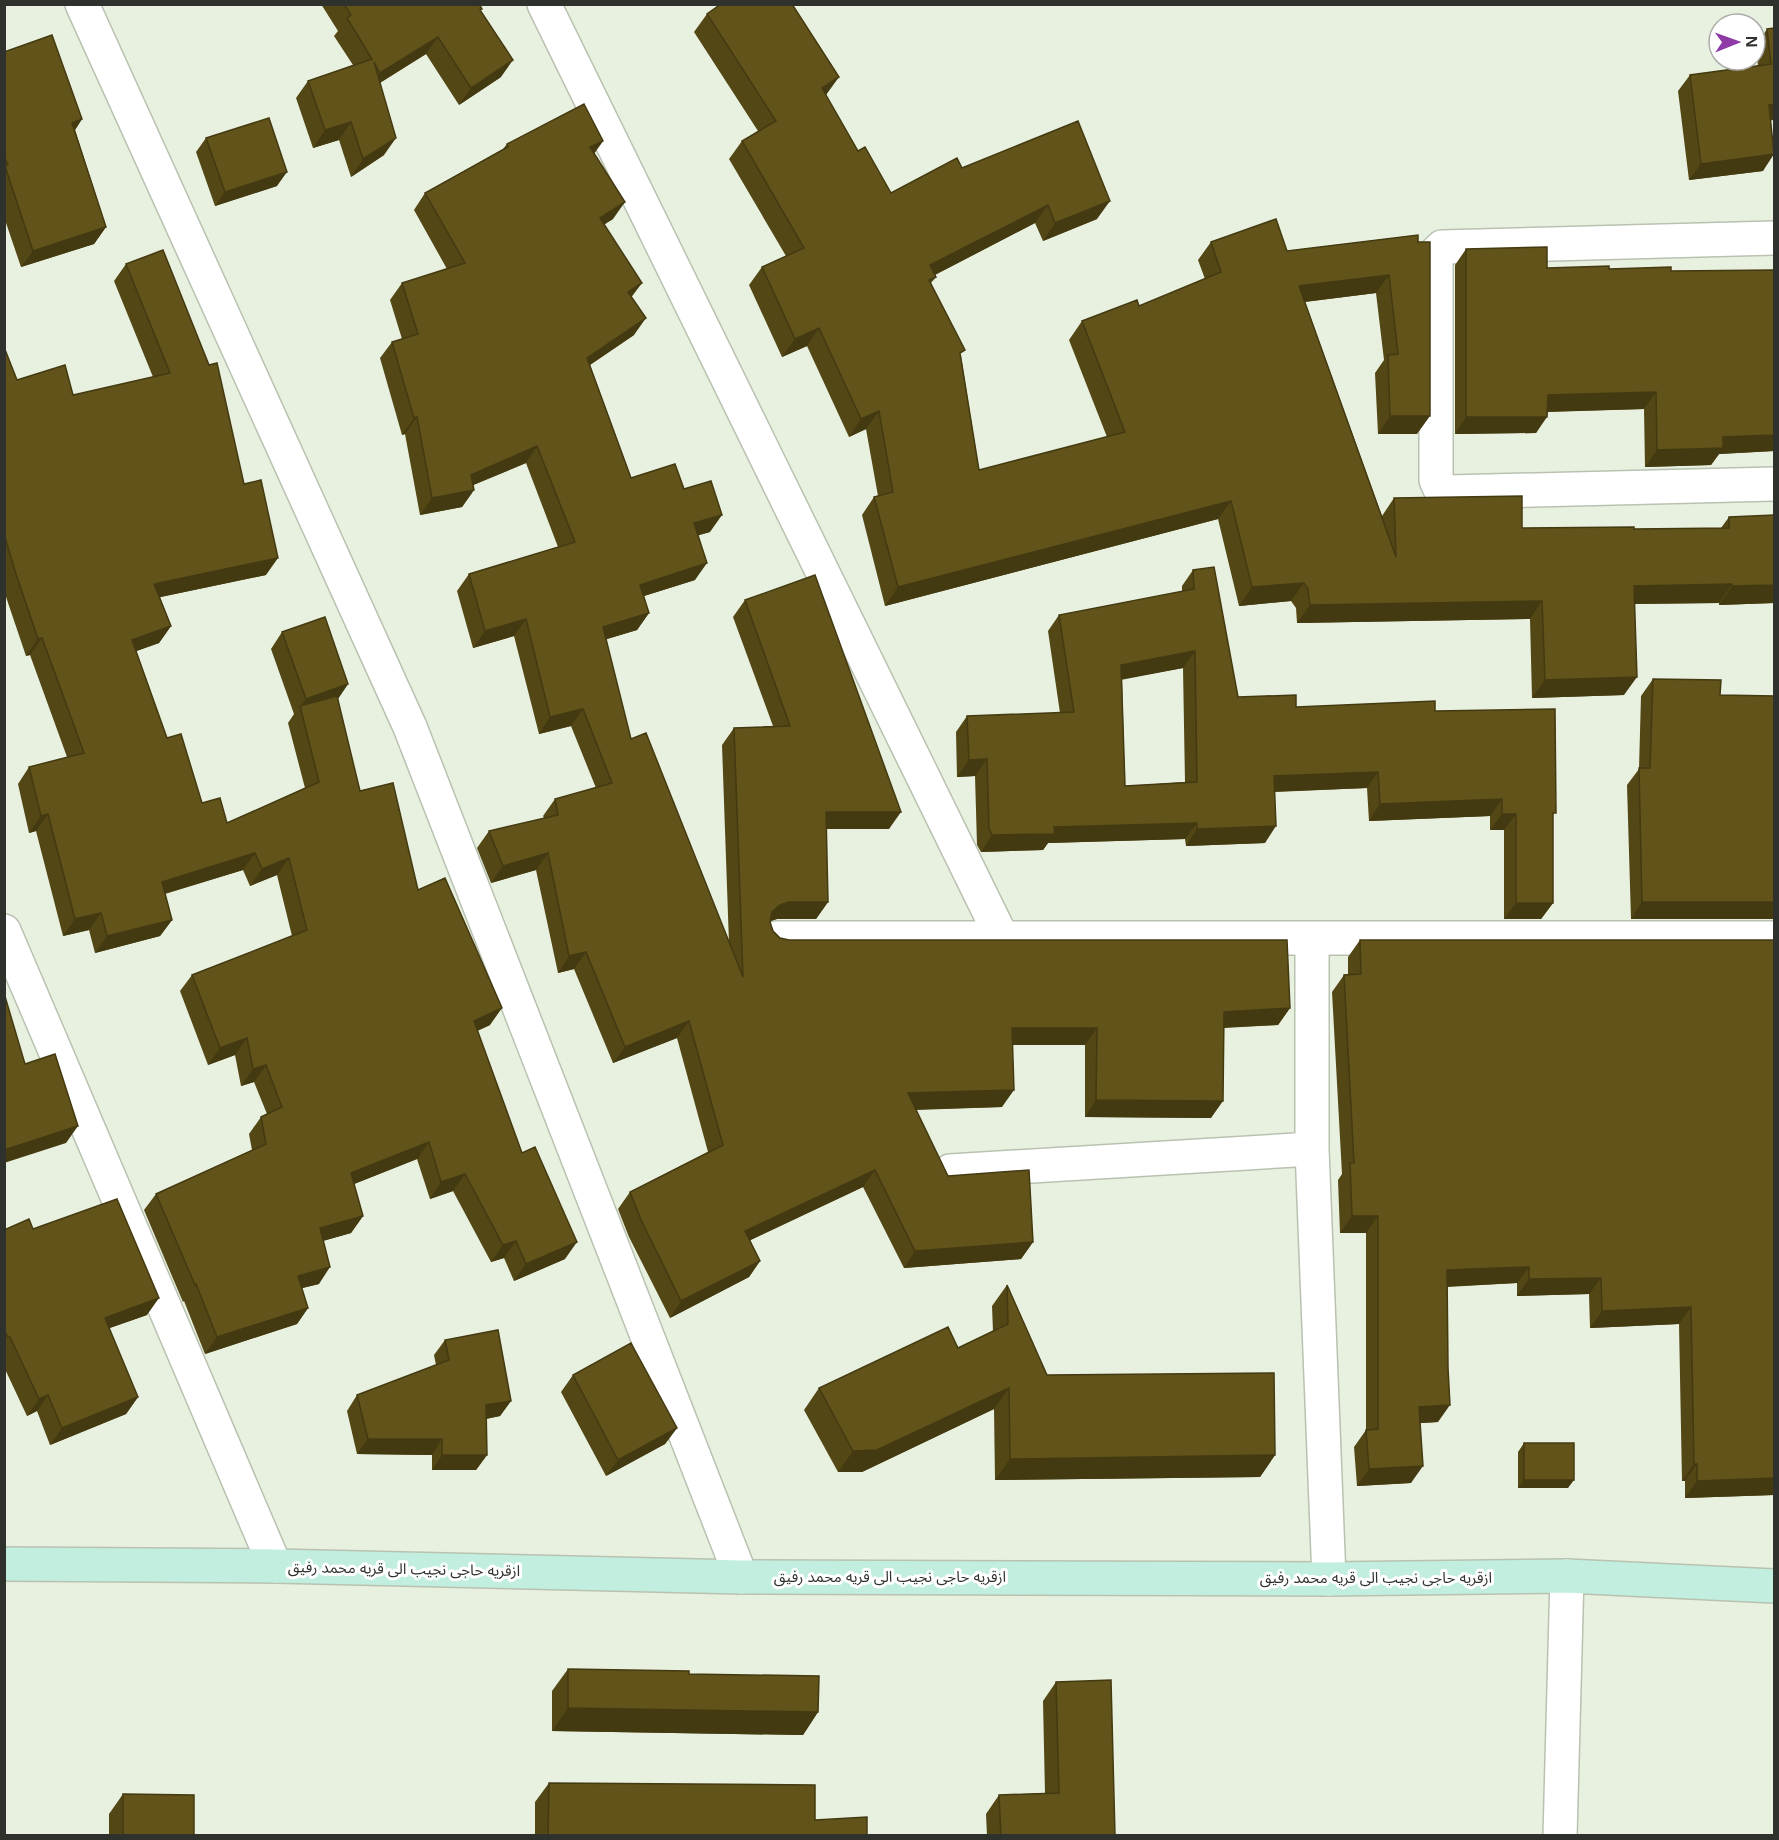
<svg xmlns="http://www.w3.org/2000/svg" width="1779" height="1840" font-family="Helvetica,'Noto Sans Arabic',sans-serif">
<rect width="100%" height="100%" fill="#e8f1df"/>
<g fill="none" stroke-linecap="round" stroke-linejoin="round">
<g stroke="#b9c2b1" stroke-width="36">
<path id="street" d="M82,4L410,727L741,1577
M544,4L1002,938
M1774,238L1442,247L1436,253V480L1439,487L1450,492L1774,484
M4,931L275,1566
M777,938H1774
M1312,938V1149L1329,1579
M950,1171L1312,1149
M1560,1836L1567,1576"/>
</g>
<g stroke="#b9c2b1" stroke-width="36">
<path id="secondary" d="M4,1564L275,1566L741,1577L1329,1579L1567,1576L1774,1586"/>
</g>
<use href="#street" stroke="#fff" stroke-width="33"/>
<use href="#secondary" stroke="#c1eede" stroke-width="33"/>
</g>
<path fill="#534716" fill-rule="evenodd" d="M321,4H479L501,77L459,105L426,54L380,83L384,155L351,177L339,140L313,148L296,98L308,81L353,65L334,36L338,31Z
M707,14L826,96L858,151L891,193L962,168L1097,219L1043,241L1035,223L935,275L936,277L931,283L961,356L979,470L1107,437L1069,340L1082,321L1139,306L1205,279L1198,260L1211,242L1287,251L1418,235L1417,434H1378L1375,373L1384,360L1376,293L1305,302L1382,516L1394,498L1522,528L1634,529L1721,528L1729,517L1774,603L1719,605V603L1634,604L1624,695L1532,698L1530,619L1297,623L1296,608L1291,601L1239,606L1218,519L885,606L862,515L874,497L878,496L866,429L849,437L807,346L782,357L749,285L762,267L786,256L729,159L742,141L758,131L694,32Z
M1774,28L1771,120L1763,171L1689,180L1678,91L1690,75L1758,66L1756,46L1767,29Z
M4,52L82,119L75,130L106,227L94,244L21,267L4,217Z
M206,138L277,186L215,206L196,152Z
M603,141L594,154L613,219L604,224L632,297L634,335L590,365L631,478L684,489L710,532L698,535L695,580L644,596L649,613L637,630L606,639L631,739L729,943L722,745L734,728L773,726L733,617L745,600L889,829H826L828,902L816,919H777L770,921L773,931L780,938L789,940L1290,1008L1278,1025L1224,1028L1211,1118L1085,1117V1045H1013L1002,1107L916,1110L948,1176L1033,1242L1021,1259L904,1268L863,1187L750,1240L760,1261L749,1277L670,1318L629,1237L618,1209L630,1192L708,1152L677,1038L613,1063L574,969L558,973L536,870L491,883L477,848L489,831L544,818L543,816L555,799L596,788L571,726L539,734L514,636L473,648L457,591L469,574L558,547L526,463L473,485L474,490L462,507L420,515L405,434L402,435L380,358L392,342L402,339L390,300L402,283L447,269L414,210L425,193L503,149L507,144Z
M1466,249L1547,268L1671,271L1774,270V451L1719,454L1711,465L1645,467L1644,409L1548,412L1536,433L1455,434V265Z
M126,264L244,484L266,575L160,597L171,626L159,643L136,651L167,738L202,803L227,823L305,788L288,723L294,714L271,649L282,632L348,684L338,699L360,791L418,890L490,1025L477,1031L522,1153L565,1259L514,1281L504,1258L491,1262L453,1191L430,1199L417,1159L354,1184L363,1216L351,1233L323,1241L319,1284L302,1288L308,1308L297,1324L205,1354L184,1301L183,1302L144,1210L156,1194L252,1150L249,1134L261,1117L267,1114L254,1082L241,1086L235,1055L208,1065L180,991L192,975L292,936L277,875L250,886L243,870L165,894L172,920L160,936L95,953L89,930L63,936L36,831L29,833L18,784L29,767L67,757L30,655L26,656L4,591V347L17,380L73,395L153,377L114,281Z
M1193,570L1238,697L1296,707L1435,711L1553,818V903L1541,919H1504V830H1490V816L1369,821L1367,788L1275,792L1265,843L1186,846L1185,839L1048,843L1043,850L981,852L977,845L975,776L957,777L956,732L967,716L1060,713L1048,631L1059,615L1182,592V586ZM1183,668L1185,782L1125,786L1122,679Z
M1653,679L1720,695L1774,696V919H1631L1627,785L1639,769L1641,696Z
M1360,940H1774V1495L1685,1498V1481H1682L1679,1324L1590,1328L1589,1294L1517,1296V1283L1447,1287L1438,1422L1420,1423L1411,1483L1357,1486L1354,1447L1366,1430V1233H1340L1338,1180L1342,1174L1332,992L1344,975L1348,974V957Z
M4,1230L147,1315L109,1328L138,1397L126,1414L50,1445L37,1411L27,1416L4,1367Z
M1007,1285L1047,1375L1275,1455L1260,1477L995,1480L994,1409L862,1472H838L804,1410L819,1388L958,1348L993,1332L992,1306Z
M445,1340L511,1401L500,1416L486,1419L487,1455L476,1470H432V1455L357,1454L347,1411L357,1395L436,1365L434,1355Z
M573,1375L677,1428L665,1444L606,1476L561,1392Z
M1524,1443L1568,1488H1518V1452Z
M568,1669L689,1674L818,1712L803,1735L552,1731V1691Z
M1056,1682L1115,1836H987L986,1814L999,1795L1045,1793L1043,1701Z
M549,1783L815,1820L867,1836H535V1802Z
M123,1794L194,1836H109V1814Z"/>
<path fill="#443a12" d="M438,37L426,54L368,90L380,73Z
M513,60L501,77L459,105L471,88Z
M839,77L826,95L809,106L822,88Z
M1774,104V120L1757,122L1769,105Z
M82,119L71,136L72,123Z
M351,122L339,140L313,148L325,130Z
M396,138L384,155L351,177L363,159Z
M603,141L591,157L590,147Z
M1774,154L1763,171L1689,180L1701,164Z
M287,172L277,186L215,206L225,192Z
M1110,201L1097,219L1043,241L1055,223Z
M625,202L613,219L588,235L600,218Z
M1048,205L1035,223L917,284L930,265Z
M106,227L94,244L21,267L33,251Z
M1389,275L1376,293L1287,304L1299,286Z
M642,283L630,299L628,292Z
M646,318L634,335L575,375L587,358Z
M819,328L807,346L782,357L795,339Z
M1656,392L1644,409L1536,412L1548,395Z
M879,411L866,429L849,437L861,419Z
M1390,416H1430L1417,434H1378Z
M417,417L405,434L402,435L414,418Z
M1466,417H1547L1536,433L1455,434Z
M1774,435V451L1719,454L1711,465L1645,467L1657,450L1723,437Z
M537,446L526,463L459,491L471,475Z
M474,490L462,507L420,515L432,498Z
M1231,501L1218,519L885,606L898,587Z
M722,515L710,532L683,540L694,523Z
M278,558L266,575L142,601L154,584Z
M707,563L695,580L628,601L640,585Z
M1304,583L1291,601L1239,606L1252,587Z
M1732,584L1719,603L1621,604L1634,586Z
M1774,585V603L1719,605L1732,586Z
M1542,601L1530,619L1297,623L1310,605Z
M649,613L637,630L591,644L603,627Z
M526,619L514,636L473,648L485,631Z
M171,626L159,643L120,657L132,640Z
M42,638L30,655L26,656L38,639Z
M1195,651L1183,668L1110,682L1121,665Z
M1637,677L1624,695L1532,698L1545,680Z
M348,684L337,700L300,707L306,699Z
M583,709L571,726L539,734L550,717Z
M987,759L975,776L957,777L969,760Z
M1378,772L1367,788L1263,792L1274,776Z
M1502,799L1490,816L1369,821L1380,804Z
M826,812H901L889,829H814Z
M48,814L36,831L29,833L41,816Z
M1502,814H1516L1504,830H1490Z
M1197,823L1185,839L1048,843L1043,850L981,852L992,835L1054,827Z
M1276,826L1265,843L1186,846L1197,829Z
M255,853L243,870L150,898L162,882Z
M548,853L536,870L491,883L503,866Z
M289,858L277,875L250,886L262,869Z
M789,902H828L816,919H777L768,922L772,912L780,905Z
M1642,902H1774V919H1631Z
M1516,903H1553L1541,919H1504Z
M101,913L89,930L63,936L75,919Z
M172,920L160,936L95,953L107,936Z
M586,952L574,969L558,973L569,956Z
M502,1008L490,1025L462,1038L474,1021Z
M1290,1008L1278,1025L1212,1028L1224,1012Z
M689,1021L677,1038L613,1063L625,1047Z
M1012,1028H1097L1085,1045H1000Z
M247,1038L235,1055L208,1065L220,1048Z
M266,1065L254,1082L241,1086L253,1069Z
M1014,1090L1002,1107L896,1110L908,1093Z
M1096,1100L1223,1101L1211,1118L1085,1117Z
M78,1126L66,1143L4,1163V1150Z
M429,1142L417,1159L339,1190L351,1173Z
M875,1170L863,1187L734,1248L745,1231Z
M465,1174L453,1191L430,1199L441,1182Z
M363,1216L351,1233L308,1245L320,1228Z
M1352,1216H1378L1366,1233H1340Z
M516,1241L504,1258L491,1262L503,1245Z
M577,1242L565,1259L514,1281L526,1264Z
M1033,1242L1021,1259L904,1268L915,1251Z
M760,1261L749,1277L670,1318L681,1301Z
M330,1267L319,1284L286,1292L298,1276Z
M1529,1267L1517,1283L1436,1287L1447,1270Z
M1601,1278L1589,1294L1517,1296L1529,1279Z
M159,1298L147,1315L93,1334L105,1318Z
M1691,1307L1679,1324L1590,1328L1602,1311Z
M308,1308L297,1324L205,1354L217,1337Z
M1009,1388L994,1409L862,1472H838L853,1451Z
M48,1395L37,1411L27,1416L39,1399Z
M138,1397L126,1414L50,1445L62,1428Z
M511,1401L500,1416L475,1421L486,1405Z
M1450,1405L1438,1422L1407,1424L1419,1407Z
M677,1428L665,1444L606,1476L618,1460Z
M368,1439H442L432,1455L357,1454Z
M442,1455H487L476,1470H432Z
M1275,1455L1260,1477L995,1480L1010,1459Z
M1694,1464H1697L1685,1481H1682Z
M1423,1466L1411,1483L1357,1486L1369,1469Z
M1774,1478V1495L1685,1498L1697,1481Z
M1524,1480H1574L1568,1488H1518Z
M568,1708L818,1712L803,1735L552,1731Z"/>
<path fill="#615319" stroke="#443a12" stroke-width="1.5" fill-rule="evenodd" d="M344,4H479L482,9L480,10L513,60L471,88L438,37L380,73L374,62L396,138L363,159L351,122L325,130L308,81L372,59L347,18L351,15Z
M721,4H792L839,77L822,88L858,151L865,147L891,193L957,158L962,168L1078,121L1110,201L1055,223L1048,205L930,265L936,277L929,280L965,350L960,353L979,470L1125,432L1082,321L1137,300L1139,306L1221,272L1211,242L1276,219L1287,251L1418,235V242H1430V416H1390L1388,355L1398,354L1389,275L1299,286L1396,557L1394,498L1522,496V528L1634,527V529L1729,528V517L1774,515V585L1732,586V584L1634,586L1637,677L1545,680L1542,601L1310,605L1308,589L1304,583L1252,587L1231,501L898,587L874,497L893,492L879,411L861,419L819,328L795,339L762,267L804,248L742,141L776,121L707,14Z
M1774,28V104L1769,105L1774,154L1701,164L1690,75L1771,64L1767,29Z
M52,35L82,119L72,123L106,227L33,251L5,166L8,165L4,156V52Z
M584,104L603,141L590,147L625,202L600,218L642,283L628,292L646,318L587,358L631,478L675,464L684,489L711,481L722,515L694,523L707,563L640,585L649,613L603,627L631,739L646,733L743,977L734,728L790,726L745,600L815,575L901,812H826L828,902H789L780,905L772,912L770,922L773,931L780,938L789,940H1287L1290,1008L1224,1012L1223,1101L1096,1100L1097,1028H1012L1014,1090L908,1093L948,1176L1029,1170L1033,1242L915,1251L875,1170L745,1231L760,1261L681,1301L641,1220L630,1192L723,1145L689,1021L625,1047L586,952L569,956L548,853L503,866L489,831L558,815L555,799L612,783L583,709L550,717L526,619L485,631L469,574L575,542L537,446L471,475L474,490L432,498L417,417L414,418L392,342L418,334L402,283L465,263L425,193L508,147L507,144Z
M269,118L287,172L225,192L206,138Z
M1547,247V268L1609,266V269L1671,267V271L1774,270V435L1723,437V448L1657,450L1656,392L1548,395L1547,417H1466V249Z
M163,250L209,365L217,363L244,484L261,480L278,558L154,584L171,626L132,640L167,738L181,734L202,803L220,798L227,823L319,782L300,706L337,696L360,791L393,783L418,890L445,878L502,1008L474,1021L522,1153L535,1147L577,1242L526,1264L516,1241L503,1245L465,1174L441,1182L429,1142L351,1173L363,1216L320,1228L330,1267L298,1276L308,1308L217,1337L196,1284L195,1285L156,1194L266,1144L261,1117L282,1107L266,1065L253,1069L247,1038L220,1048L192,975L307,930L289,858L262,869L255,853L162,882L172,920L107,936L101,913L75,919L48,814L41,816L29,767L84,753L42,638L38,639L16,574L4,534V347L17,380L65,365L73,395L170,373L126,264Z
M1214,567L1238,697L1296,695V707L1435,701V711L1555,709L1556,813H1553V903H1516V814H1502V799L1380,804L1378,772L1274,776L1276,826L1197,829V823L1054,827L1055,834L992,835L989,828L987,759L969,760L967,716L1074,712L1059,615L1194,589L1193,570ZM1195,651L1197,782L1125,786L1121,665Z
M325,617L348,684L306,699L282,632Z
M1653,679L1721,680L1720,695L1774,696V902H1642L1639,768H1650Z
M1360,940H1774V1478L1697,1481V1464H1694L1691,1307L1602,1311L1601,1278L1529,1279V1267L1447,1270L1448,1368L1450,1405L1419,1407L1423,1466L1369,1469L1366,1430L1378,1429V1216H1352L1350,1163H1354L1344,975L1361,974Z
M4,993L25,1064L55,1054L78,1126L4,1150Z
M117,1199L159,1298L105,1318L138,1397L62,1428L48,1395L39,1399L10,1337H8L4,1330V1230L29,1219L33,1229Z
M1007,1285L1047,1375L1274,1373L1275,1455L1010,1459L1009,1388L877,1450L853,1451L819,1388L948,1327L958,1348L1008,1324Z
M498,1330L511,1401L486,1405L487,1455H442V1439H368L357,1395L449,1360L445,1340Z
M631,1343L677,1428L618,1460L573,1375Z
M1524,1443H1574V1480H1524Z
M568,1669L689,1671V1674L819,1676L818,1712L568,1708Z
M1111,1680L1115,1836H1001L999,1795L1059,1793L1056,1682Z
M549,1783L815,1785V1820L867,1817V1836H548Z
M123,1794L194,1795V1836H123Z"/>
<g text-anchor="middle" stroke-width="6" stroke-linejoin="round" paint-order="stroke">
<g font-size="15" fill="#2f322c" stroke="#fff">
<text transform="translate(404 1569) rotate(1)" y="5">ازقریه حاجی نجیب الی قریه محمد رفیق</text>
<text x="890" y="1582">ازقریه حاجی نجیب الی قریه محمد رفیق</text>
<text x="1376" y="1583">ازقریه حاجی نجیب الی قریه محمد رفیق</text>
</g>
</g>
<rect width="1779" height="1840" fill="none" stroke="#2f322c" stroke-width="12"/>
<g transform="translate(1737 42) rotate(89)"><circle r="28" fill="#ffffff" stroke="#acadab" stroke-width="1.5"/>
<path d="M0-4.5L10 22L0 15L-10 22Z" fill="#8e3aa7"/>
<text y="-9" font-size="16" font-weight="bold" text-anchor="middle" fill="#2f322c">N</text>
</g>
</svg>
